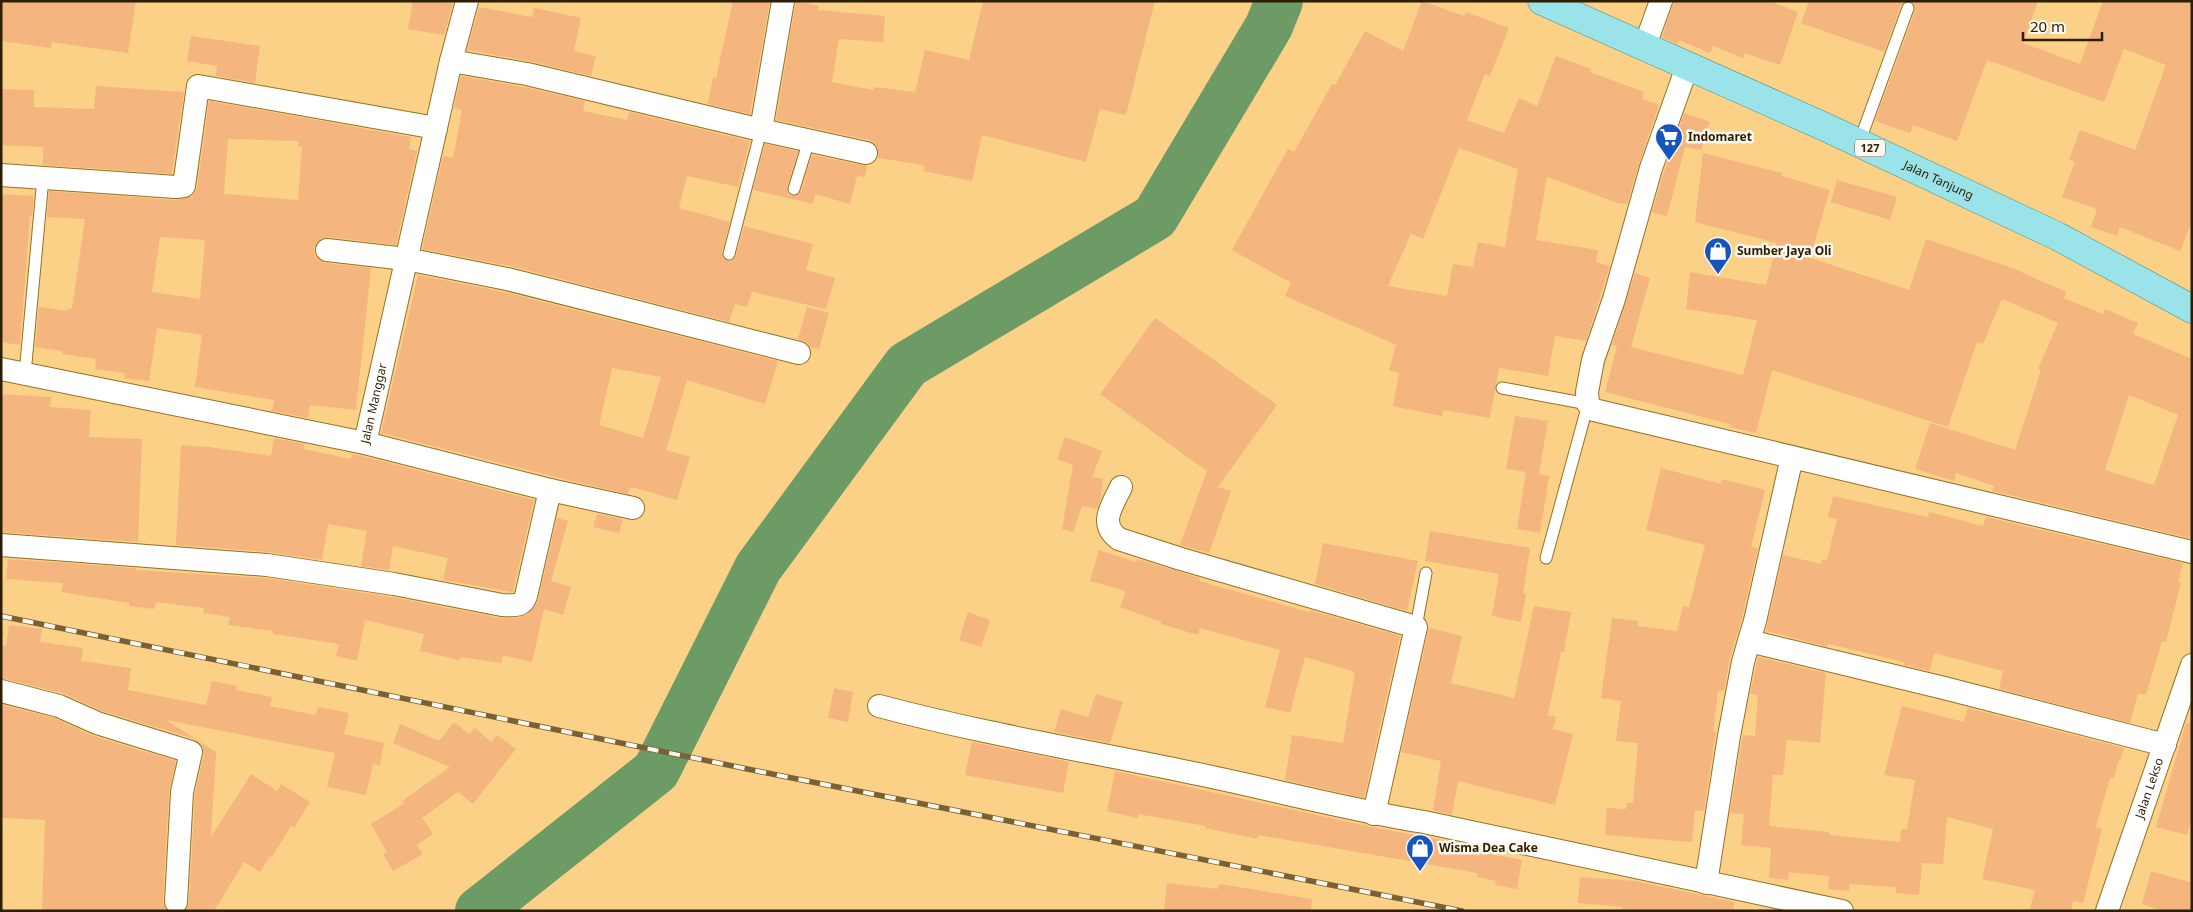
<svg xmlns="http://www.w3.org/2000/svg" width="2193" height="912" font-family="'Noto Sans',sans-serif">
<rect width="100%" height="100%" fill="#fad187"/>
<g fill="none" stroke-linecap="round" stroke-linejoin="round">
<path stroke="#6c9b65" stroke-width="48" d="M479,911L656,771L758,568L907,365L1155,217L1269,26L1279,1"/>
</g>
<path fill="#f5b57e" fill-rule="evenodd" d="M1,1H136L128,53L52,42L51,48L1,41Z
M413,1L453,3L444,35L408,29Z
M733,1H770L750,114L708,104L713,77L716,78Z
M796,1L819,6L818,10L885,16L883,42L839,39L832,82L873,90L874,87L915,92L925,50L969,60L983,1H1155L1126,115L1100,109L1086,162L982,135L972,181L923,171L924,165L878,158V149L874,143L869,140L776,120Z
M1422,1L1464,16L1466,12L1509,28L1490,76L1485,74L1467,120L1504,133L1519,98L1537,106L1556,56L1591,69L1590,72L1644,92L1642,99L1659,105L1639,164L1627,204L1618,203L1547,177L1536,240L1598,250L1596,262L1610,266L1586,341L1555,336L1548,376L1499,368L1490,418L1443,410L1442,416L1393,406L1399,373L1389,370L1396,345L1285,296L1291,283L1232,250L1288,149L1294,152L1332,84L1335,85L1365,31L1403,51ZM1459,148L1518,169L1505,247L1478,242L1473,267L1453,264L1447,296L1388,286L1411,234L1423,239Z
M1674,1H1769L1798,12L1780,65L1744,53L1743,58L1713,46L1710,53L1679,40L1677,44L1662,37Z
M1809,1H1905L1901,5L1884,52L1801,23Z
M1911,1H2038L2023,43L2080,64L2103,1H2192V221L2180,251L2120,227L2117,236L2091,227L2097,209L2062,197L2075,162L2069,160L2080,130L2135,150L2166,65L2124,49L2104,102L1987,60L1957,141L1913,125L1910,133L1875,121L1915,11V6Z
M479,7L532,17L534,8L581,18L574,51L596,56L591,76L529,61L467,50Z
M191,36L260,46L255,83L216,76L217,66L187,61Z
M461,76L524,87L585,101L583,111L627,120L629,112L750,141L738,187L687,176L679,208L730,222L722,253L723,259L728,261H731L736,256L744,226L813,244L806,270L835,278L826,309L752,292L747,307L735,304L729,322L510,266L422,249L443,156L453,158L462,110L454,108Z
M96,86L184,92L172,174L43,165V147L1,145V89L34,90V107L94,109Z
M209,101L411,137L409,149L417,151L396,245L328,237L317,242L314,248L315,256L325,263L371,268L356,410L310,405L308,418L272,411L274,400L195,387L202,335L157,328L149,381L124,378L125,373L95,369L96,359L62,354L63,351L35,347L39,307L68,311L69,308L72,309L85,219L47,217L49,191L175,200L193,196L197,188ZM228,139L299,141L298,147H302L298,200L224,194ZM160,237L205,240L200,299L152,292Z
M1684,113L1710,122L1701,150L1685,147L1667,216L1652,212L1664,172Z
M765,144L798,151L787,187L788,194L791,196H796L801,192L812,155L867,166L865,177L857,176L850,204L815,194L813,204L753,190Z
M1703,153L1782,173V176L1830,190L1810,258L1909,290L1926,239L2012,268L2066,292L2064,298L2103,314L2105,309L2138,323L2133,334L2192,359V528L2189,538L1992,491L1994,486L1956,473L1954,481L1915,469L1930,423L2015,450L2041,370L2038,369L2058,323L2002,299L1983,344L1977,342L1948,427L1772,370L1756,433L1730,427V424L1605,392L1617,346L1612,345L1635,273L1650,278L1631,347L1743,375L1757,320L1686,309L1690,272L1766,285L1777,243L1695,222ZM2129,395L2178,415L2154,485L2105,470Z
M1837,180L1897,197L1890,220L1831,202Z
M1,194L34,196L32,216L30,215L20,345L1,342Z
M418,275L504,292L778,361L765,404L687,380L666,450L690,457L677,500L635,488L630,487L628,494L580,483L381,433ZM612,368L661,377L643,438L599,425Z
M807,307L829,313L819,349L810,347L808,343L798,339Z
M1155,318L1277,405L1218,487L1231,491L1209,553L1180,545L1207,471L1100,394Z
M1,394L51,397L50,407L91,410L89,437L142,439L138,542L1,532Z
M1515,416L1548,421L1539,474L1506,469Z
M1065,437L1102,451L1092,477L1103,479L1100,501L1097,509L1082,506L1073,532L1062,529L1073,465L1057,459Z
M274,438L304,444L303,449L351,459L352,454L362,456L534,500L513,592L443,580L448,558L393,546L389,570L361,566L367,531L328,524L322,560L268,552L176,545L181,445L209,447L271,456Z
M1661,468L1721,484L1722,479L1765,490L1751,547L1758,548L1742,618L1730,658L1724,691H1718L1713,732H1716L1704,811L1695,810L1692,842L1605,835L1607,808L1626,809L1627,803H1633L1638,743L1616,741L1621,701L1601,698L1612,618L1638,621L1637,626L1677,631L1683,606L1689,607L1705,545L1646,530Z
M1526,472L1549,476L1540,533L1517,529Z
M1833,496L1928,517L1929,512L1983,526L1986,517L2183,563L2178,582L2181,583L2166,642L2162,641L2146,695L2138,693L2130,723L1999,689L2003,671L1934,653L1930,671L1904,665V662L1828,644V647L1766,631L1783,555L1821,564L1822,559L1827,560L1837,519L1828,517Z
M597,514L623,519L619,533L593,527Z
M557,518L568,521L551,581L571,587L563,615L544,609L532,662L503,655L501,663L460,657L459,660L420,651L424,634L365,620L357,661L336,656L339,644L273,634V631L228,625L230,617L203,613L204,608L156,602L154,609L129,606V603L61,592L63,583L6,579L8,559L136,568V570L266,578L392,597L500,618H518L529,613L538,601Z
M1430,531L1530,548L1523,593L1526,594L1521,622L1492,616L1499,574L1425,561Z
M1323,543L1418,561L1407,611L1315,584Z
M1099,550L1136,562L1137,559L1200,578L1199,581L1309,612L1310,610L1400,636L1364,798L1285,780L1292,735L1343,743L1355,672L1305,657L1290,713L1265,707L1280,650L1200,628L1198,635L1161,624V622L1120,607L1126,591L1090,581Z
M1534,606L1571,612L1564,652H1561L1548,715L1556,717L1553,729L1573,734L1555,805L1458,781L1452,815L1433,810L1441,761L1401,752L1429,628L1462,636L1451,683L1514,698Z
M968,612L990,620L981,647L959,640Z
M9,625L42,629L40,642L83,648L81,661L131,668L128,690L206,705L212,681L237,686L236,690L272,697L270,706L316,715L318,707L349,713L344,734L384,743L380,765L373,764L366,795L327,787L335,753L166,720L216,752L211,837L251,774L277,791L281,784L310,802L294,828L291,826L272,857L270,856L260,872L244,862L214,911H185L189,903L195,794L204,754L201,743L195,739L102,711L62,693L1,678V646H6Z
M1758,657L1826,673L1820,743L1787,740L1783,775H1773L1769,826L1829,832V835L1900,842L1901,829H1907L1915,780L1884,775L1902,706L1964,722L1968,708L2124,748L2121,759H2119L2114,778H2110L2096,827L2102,829L2083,903L2073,901L2071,911H2029L2035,890L1982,879L1993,829L1947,817L1943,864L1922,863L1919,895L1896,893V887L1849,884V891L1828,889L1829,876L1789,872L1788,880L1769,878L1771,848L1741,845L1744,814L1730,813L1743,735L1755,736L1758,695L1750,694Z
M834,688L853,692L848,722L828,718Z
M1096,694L1123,702L1110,743L1054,732L1061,709L1088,717Z
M1,705L55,718L93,736L176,761L169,791L163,901L167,911H42L45,820L1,818Z
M454,722L469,734L475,728L491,742L497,735L516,749L473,804L458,792L422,818L433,834L417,845L423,854L393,871L383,854L387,852L371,824L405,803L401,802L450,767L393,743L400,724L439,741Z
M2186,723H2192V817L2187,835L2156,827Z
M972,742L1069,762L1063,793L965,775Z
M1115,771L1372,827L1479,847L1480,852L1522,860L1517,889L1495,885L1496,881L1477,877V873L1433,865L1258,835V839L1206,828V826L1138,814V818L1107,811Z
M2151,871L2192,883V911H2164L2142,904Z
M1580,877L1635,881L1734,902V911H1622L1623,907L1578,903Z
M1167,883L1218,889L1219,884L1312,899L1311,911H1164Z"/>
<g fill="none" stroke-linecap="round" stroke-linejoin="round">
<g stroke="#967024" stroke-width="13">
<path id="service" d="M1859,143L1908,8
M794,189L809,140
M729,254L761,130
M25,374L43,178
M1502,388L1588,404L1546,558
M1416,627L1426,573"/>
</g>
<g stroke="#967024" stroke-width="24">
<g id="minor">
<path d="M1644,48L1661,1"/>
<path d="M451,61L527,74L761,130L783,1"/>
<path d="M1687,67L1651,168L1614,299L1593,360L1587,392L1588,404L1594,410L2192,552"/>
<path d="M761,130L866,153"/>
<path d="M1,175L176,187L184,186L198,86L436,128"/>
<path d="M327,250L406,259L507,279L799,353"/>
<path id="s1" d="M1,369L365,443L451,61L467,1"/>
<path d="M365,443L550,490L633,508"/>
<path d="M1792,457L1755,621L1749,641L1944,688L2165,745"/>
<path d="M1121,487C1112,506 1098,524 1119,539L1181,559L1416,627L1374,814"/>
<path d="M1,545L267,565L394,584L502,605C512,605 522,608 526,596L550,490"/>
<path d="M1,691L59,706L97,723L191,752L182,792L176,902"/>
<path d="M879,706C980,733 1082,750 1183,771C1264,787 1343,809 1424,822L1842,911"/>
<path d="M1706,883L1729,736L1743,662L1749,641"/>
<path id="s2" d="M2107,911L2192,665"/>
</g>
</g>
<g stroke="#48928c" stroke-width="29">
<g id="primary">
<path id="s3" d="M1542,1L1825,127L2057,236L2192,309"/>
</g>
</g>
<use href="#service" stroke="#fff" stroke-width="11"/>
<use href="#minor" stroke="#fff" stroke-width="22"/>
<use href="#primary" stroke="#9ae3e8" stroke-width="28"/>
<g stroke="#7a6133" stroke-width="5.5">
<path id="rail" d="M1,616L777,775L1462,911"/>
</g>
<use href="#rail" stroke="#fcf8f1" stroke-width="4" stroke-dasharray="11" stroke-linecap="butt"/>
</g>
<defs>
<g id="supermarket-pin" transform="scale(1.4375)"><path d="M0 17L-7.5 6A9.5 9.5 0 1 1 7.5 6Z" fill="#1854c0" stroke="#fcf8f1"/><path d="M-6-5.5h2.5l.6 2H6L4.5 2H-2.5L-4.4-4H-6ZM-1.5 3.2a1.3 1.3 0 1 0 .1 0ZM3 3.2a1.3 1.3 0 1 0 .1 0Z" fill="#fff"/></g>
<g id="shop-pin" transform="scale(1.4375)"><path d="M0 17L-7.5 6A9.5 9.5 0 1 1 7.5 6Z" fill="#1854c0" stroke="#fcf8f1"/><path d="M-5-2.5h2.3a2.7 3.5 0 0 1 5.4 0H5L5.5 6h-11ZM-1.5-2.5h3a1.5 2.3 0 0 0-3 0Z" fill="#fff"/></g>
</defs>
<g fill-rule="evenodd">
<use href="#supermarket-pin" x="1669" y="137"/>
<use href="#shop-pin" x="1718" y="251"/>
<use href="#shop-pin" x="1420" y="848"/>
</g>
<g text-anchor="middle" stroke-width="5" stroke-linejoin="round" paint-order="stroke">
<rect fill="#fcf8f1" stroke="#6b5f48" stroke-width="1" x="1855" y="139.5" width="30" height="17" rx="4"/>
<g font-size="11" font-weight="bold" fill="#2d1e00">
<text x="1870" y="152">127</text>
</g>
<g font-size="12" font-weight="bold" fill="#2d1e00" stroke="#fcf8f1" text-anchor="start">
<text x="1688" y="141">Indomaret</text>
<text x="1737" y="255">Sumber Jaya Oli</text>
<text x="1439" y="852">Wisma Dea Cake</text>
</g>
<g font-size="12" fill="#2d1e00" stroke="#fcf8f1">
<text dy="4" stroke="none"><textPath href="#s3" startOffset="435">Jalan Tanjung</textPath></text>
<text dy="4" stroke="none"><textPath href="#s1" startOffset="412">Jalan Manggar</textPath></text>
<text dy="4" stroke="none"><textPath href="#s2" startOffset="130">Jalan Lekso</textPath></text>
</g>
</g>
<rect width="2193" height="912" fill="none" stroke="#2d1e00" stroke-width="5"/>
<path d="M2023 32v8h79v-8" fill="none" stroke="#2d1e00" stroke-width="2.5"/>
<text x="2030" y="32" font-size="15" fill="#2d1e00" stroke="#fcf8f1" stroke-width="4" paint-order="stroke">20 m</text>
</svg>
